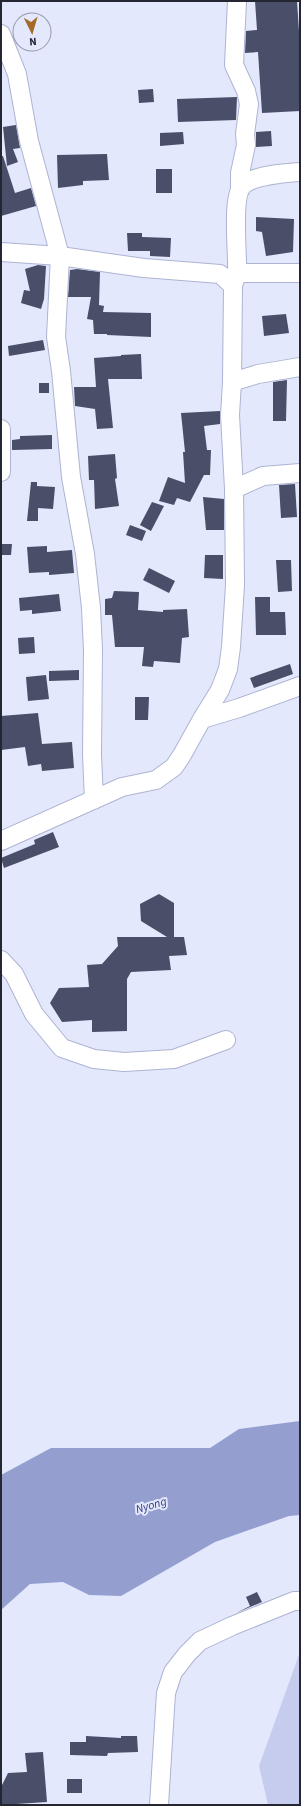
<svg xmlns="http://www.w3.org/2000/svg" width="301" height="1806" font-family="'Source Sans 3',sans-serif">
<rect width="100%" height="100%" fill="#e4e8fc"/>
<path fill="#c5ccee" d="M300,1652V1805H268L259,1766Z"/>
<path fill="#949fd0" d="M300,1421V1515L289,1516L215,1542L121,1596L89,1595L63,1582L30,1584L1,1610V1475L51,1448H210L239,1429Z"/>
<path fill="#494e69" d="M255,1H297L300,46V111L262,113L258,52L245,53L246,31L257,30Z
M153,89L154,102L139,103L138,90Z
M237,97L236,120L178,122L177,99Z
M16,125L20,148L13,149L18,162L7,166L3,127Z
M271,131L272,146L256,147V132Z
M183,132L184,144L160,146V133Z
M107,154L109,180L83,181V185L58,188L57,155Z
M1,156H3L15,193L31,188L36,206L1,216Z
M156,169H172V193H156Z
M256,217L294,219L293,252L266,256L262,232L256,231Z
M127,233H142V237L171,238L170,257L150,256V251H128Z
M38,265L46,266L44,299L41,309L21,303L24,290L30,291L25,269Z
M77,269L100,272L99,305L104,306L103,312L151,313V337L107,335V334H94L93,320L87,319L91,297H68L70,270Z
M286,314L289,333L264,336L262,316Z
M43,340L45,350L9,356L8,346Z
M141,354L142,379H108L113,428L97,429L95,409L75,406L74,387H96L94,358L121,356V355Z
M287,380L286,421H273V382Z
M39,383H49V393H39Z
M220,411V424L204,426L207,450H211L210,475H204L190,502L177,498L174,505L159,501L168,477L185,483L183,452H185L181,413Z
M52,435V449L12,450V440L20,439V436Z
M115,454L117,478L115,479L119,506L95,509L94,480H89L88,456Z
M31,482H37V486L55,487L53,509L38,508V521H27Z
M295,484L297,517L281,518L279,485Z
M203,497L224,499V530H206Z
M152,502L164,506L151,531L140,525Z
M130,525L146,531L142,541L126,535Z
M1,544H12L11,555H1Z
M47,546V552L72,550L74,573L49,575V572L29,573L27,547Z
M205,555H223V579L204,578Z
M276,560H291L292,591L278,592Z
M149,568L175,581L169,593L143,580Z
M114,591L139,592L138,610L163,612V610L187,609L189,637L182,638L180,663L154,661L153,667L142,666L144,647H115L112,615H105V599L112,598Z
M59,594L61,611L32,614V610L20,611L19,598Z
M255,597H270V612H285L286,635H256Z
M34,637L35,653L19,654L18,638Z
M290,664L293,674L254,688L250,678Z
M79,670V680L49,681V671Z
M46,675L49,699L28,701L26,677Z
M135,697H149L148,720H135Z
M38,713L42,744L72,742L74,768L42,771L41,764L28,766L25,747L1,750V716Z
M53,832L59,847L4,868L1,858L35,844L34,840Z
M159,894L174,903V937H184L187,955L169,956L171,970L131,972L127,979V1031L92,1032V1020L62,1022L50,1003L59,988L89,987L87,965L102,964L118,946L117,937H167L141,921L140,904Z
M257,1592L262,1602L236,1613L250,1606L246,1597Z
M86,1736L121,1738V1736H137L138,1752L108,1753L107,1756L70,1755V1742H86Z
M43,1752L47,1802L1,1805V1787L8,1773L27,1772L25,1753Z
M67,1779H82V1793H67Z"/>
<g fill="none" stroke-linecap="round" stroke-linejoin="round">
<g stroke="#adb4d2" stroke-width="20">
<path id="minor" d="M237,1L234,65L246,91L249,104L245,134L246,145L240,173V190
M1,34L17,74L29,141L60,256L56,337L61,371L71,477L85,554L91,608L93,650L92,755L94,800
M1,252L60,256L144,268L220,274L233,286
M237,273H300
M232,382L258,374L300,367
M1,429V472
M234,489L263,476L300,473
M202,719L239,708L300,686
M1,841L122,787L156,780L174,767L182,755L202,719L220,690L228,669L231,647L235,585L234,489L230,415L232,382L233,286C234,281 237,276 237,271C238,253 231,196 243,185C255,175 285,173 300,172
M1,960L14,974L34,1014L62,1048L94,1059L124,1062L174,1059L226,1040
M159,1805L166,1693L173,1672L187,1654L200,1641L232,1626L294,1601H300"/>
</g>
<use href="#minor" stroke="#fff" stroke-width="18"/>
</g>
<g text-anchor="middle" stroke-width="4" stroke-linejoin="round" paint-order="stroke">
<g font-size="12" font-style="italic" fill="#343c7a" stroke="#e4e8fc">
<text transform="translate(151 1505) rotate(-16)" y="4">Nyong</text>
</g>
</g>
<rect width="301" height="1806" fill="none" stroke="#242632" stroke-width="4"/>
<g transform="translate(32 32) rotate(175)"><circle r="19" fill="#e4e8fc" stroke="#979aab"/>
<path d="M0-3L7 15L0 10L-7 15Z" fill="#a46a2a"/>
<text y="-6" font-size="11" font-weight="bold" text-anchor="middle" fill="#242632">N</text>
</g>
</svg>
